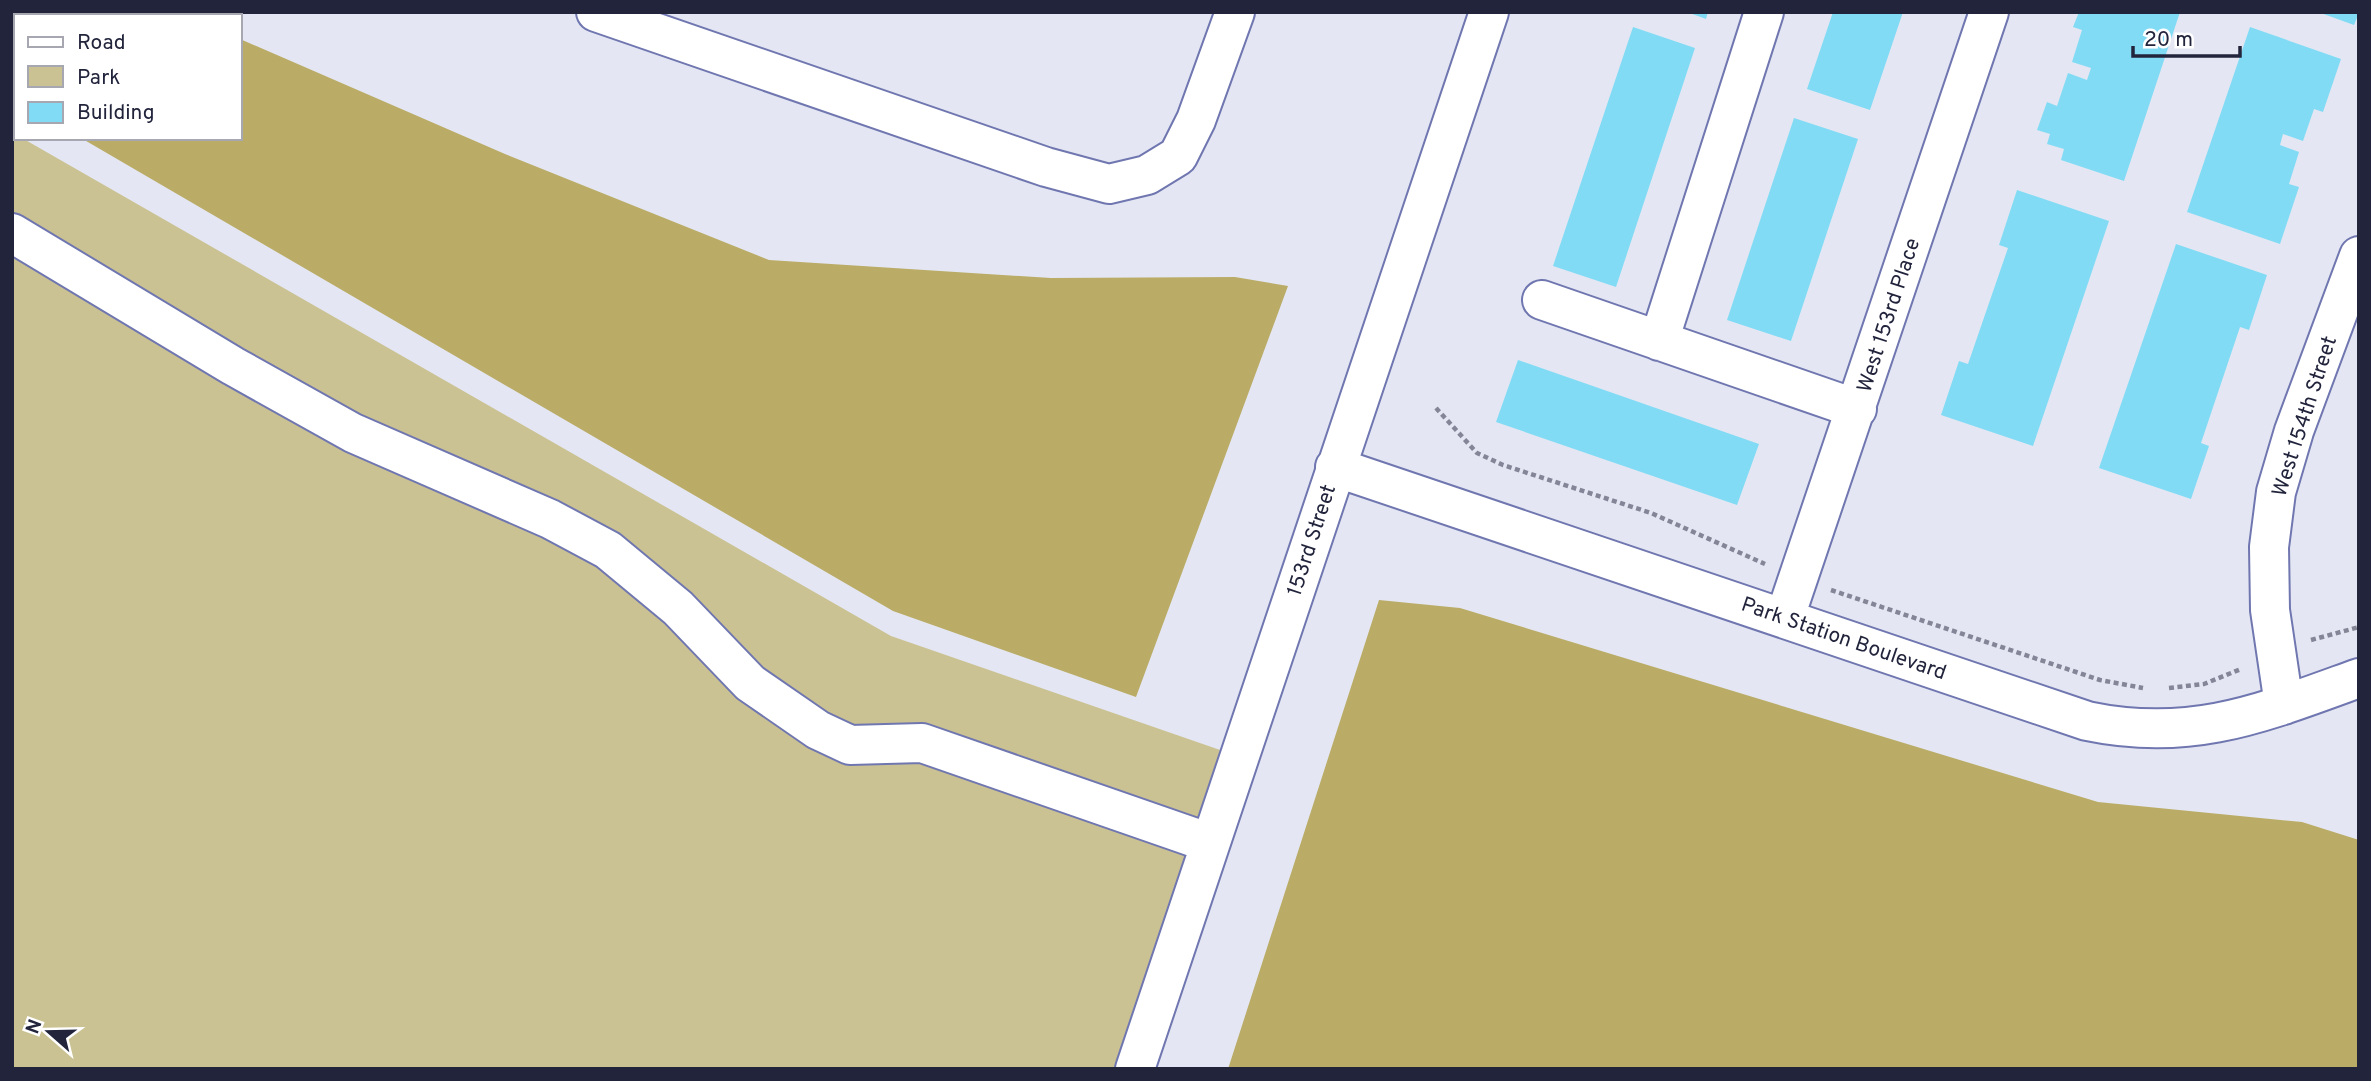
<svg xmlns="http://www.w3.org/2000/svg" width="2371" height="1081" font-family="Overpass,sans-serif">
<rect width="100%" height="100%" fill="#e4e7f3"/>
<path fill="#cbc293" d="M12,133L16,135V138H22L891,636L1223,751L1117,1069H12Z"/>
<path fill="#baac66" d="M12,12H180L188,16H16V100L12,98Z
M240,39L505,154L769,260L1051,278L1235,277L1288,286L1136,697L893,611L81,138H240Z
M1379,600L1460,608L2098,802L2302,822L2359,840V1069H1228Z"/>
<path fill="#82dbf4" d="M1687,12H1708L1706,19Z
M1833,12H1903L1870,110L1807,89Z
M2079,12H2180L2124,181L2061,160L2064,149L2047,144L2050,134L2037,130L2047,102L2057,106L2068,73L2087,80L2091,68L2072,62L2082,30L2073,27Z
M2318,12H2359V13L2354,25Z
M1633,27L1695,48L1616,287L1553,266Z
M2250,27L2341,59L2323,112L2314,109L2303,141L2283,134L2280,145L2299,152L2289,184L2299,187L2280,244L2187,212Z
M1794,118L1858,139L1791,341L1727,320Z
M2017,190L2109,221L2033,446L1941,415L1959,361L1968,364L2008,248L1999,245Z
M2176,244L2267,275L2249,330L2240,327L2201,443L2209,446L2191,499L2099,468Z
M1518,360L1759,444L1737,505L1496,422Z"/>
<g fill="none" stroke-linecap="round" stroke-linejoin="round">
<g stroke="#7077b0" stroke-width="42">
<path id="minor" d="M596,12L1046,167L1109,184L1147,175L1178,156L1196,120L1235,12
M12,233L233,366L353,433L550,519L608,550L678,608L750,683L818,730L850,745L922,743L1210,843
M1542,300L1857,409
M1659,341L1764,12
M1335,467L2087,721C2192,743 2262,713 2359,678
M1785,617L1989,12
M2284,705L2270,610L2269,547L2276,492L2294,431L2359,256
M1135,1069L1489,12"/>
</g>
<path stroke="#848698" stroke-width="4.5" stroke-dasharray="5 3.5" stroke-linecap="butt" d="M1436,408L1477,453L1503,465L1651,513L1765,564
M1831,590L2100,680L2143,688
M2311,640L2359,627
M2169,688L2204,684L2241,669"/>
<use href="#minor" stroke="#fff" stroke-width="38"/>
</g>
<g text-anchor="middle" stroke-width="5" stroke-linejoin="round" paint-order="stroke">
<g font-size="21" fill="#22243c" stroke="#fff">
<text transform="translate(1888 315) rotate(-72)" y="7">West 153rd Place</text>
<text transform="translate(2304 416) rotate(-72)" y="7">West 154th Street</text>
<text transform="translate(1311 540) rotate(-72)" y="7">153rd Street</text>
<text transform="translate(1844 638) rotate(19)" y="7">Park Station Boulevard</text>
</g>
</g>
<rect width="2371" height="1081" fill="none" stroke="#22243c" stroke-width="28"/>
<rect x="14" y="14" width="228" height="126" fill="#ffffff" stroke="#a7a7b1" stroke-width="2"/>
<rect x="28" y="37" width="35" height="10" fill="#ffffff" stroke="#a7a7b1" stroke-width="2"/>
<text x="77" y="49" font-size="21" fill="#22243c">Road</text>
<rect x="28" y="66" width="35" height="21" fill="#cbc293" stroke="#a7a7b1" stroke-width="2"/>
<text x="77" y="84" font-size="21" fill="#22243c">Park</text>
<rect x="28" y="102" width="35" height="21" fill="#82dbf4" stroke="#a7a7b1" stroke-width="2"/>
<text x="77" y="119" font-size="21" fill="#22243c">Building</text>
<g transform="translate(49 1032) rotate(290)" stroke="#ffffff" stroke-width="5" paint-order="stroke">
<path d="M0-5L12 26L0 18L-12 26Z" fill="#22243c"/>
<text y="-10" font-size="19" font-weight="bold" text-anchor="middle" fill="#22243c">N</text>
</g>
<path d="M2133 46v10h107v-10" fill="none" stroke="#22243c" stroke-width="3.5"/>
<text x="2144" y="46" font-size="21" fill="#22243c" stroke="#ffffff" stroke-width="5" paint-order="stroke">20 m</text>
</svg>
